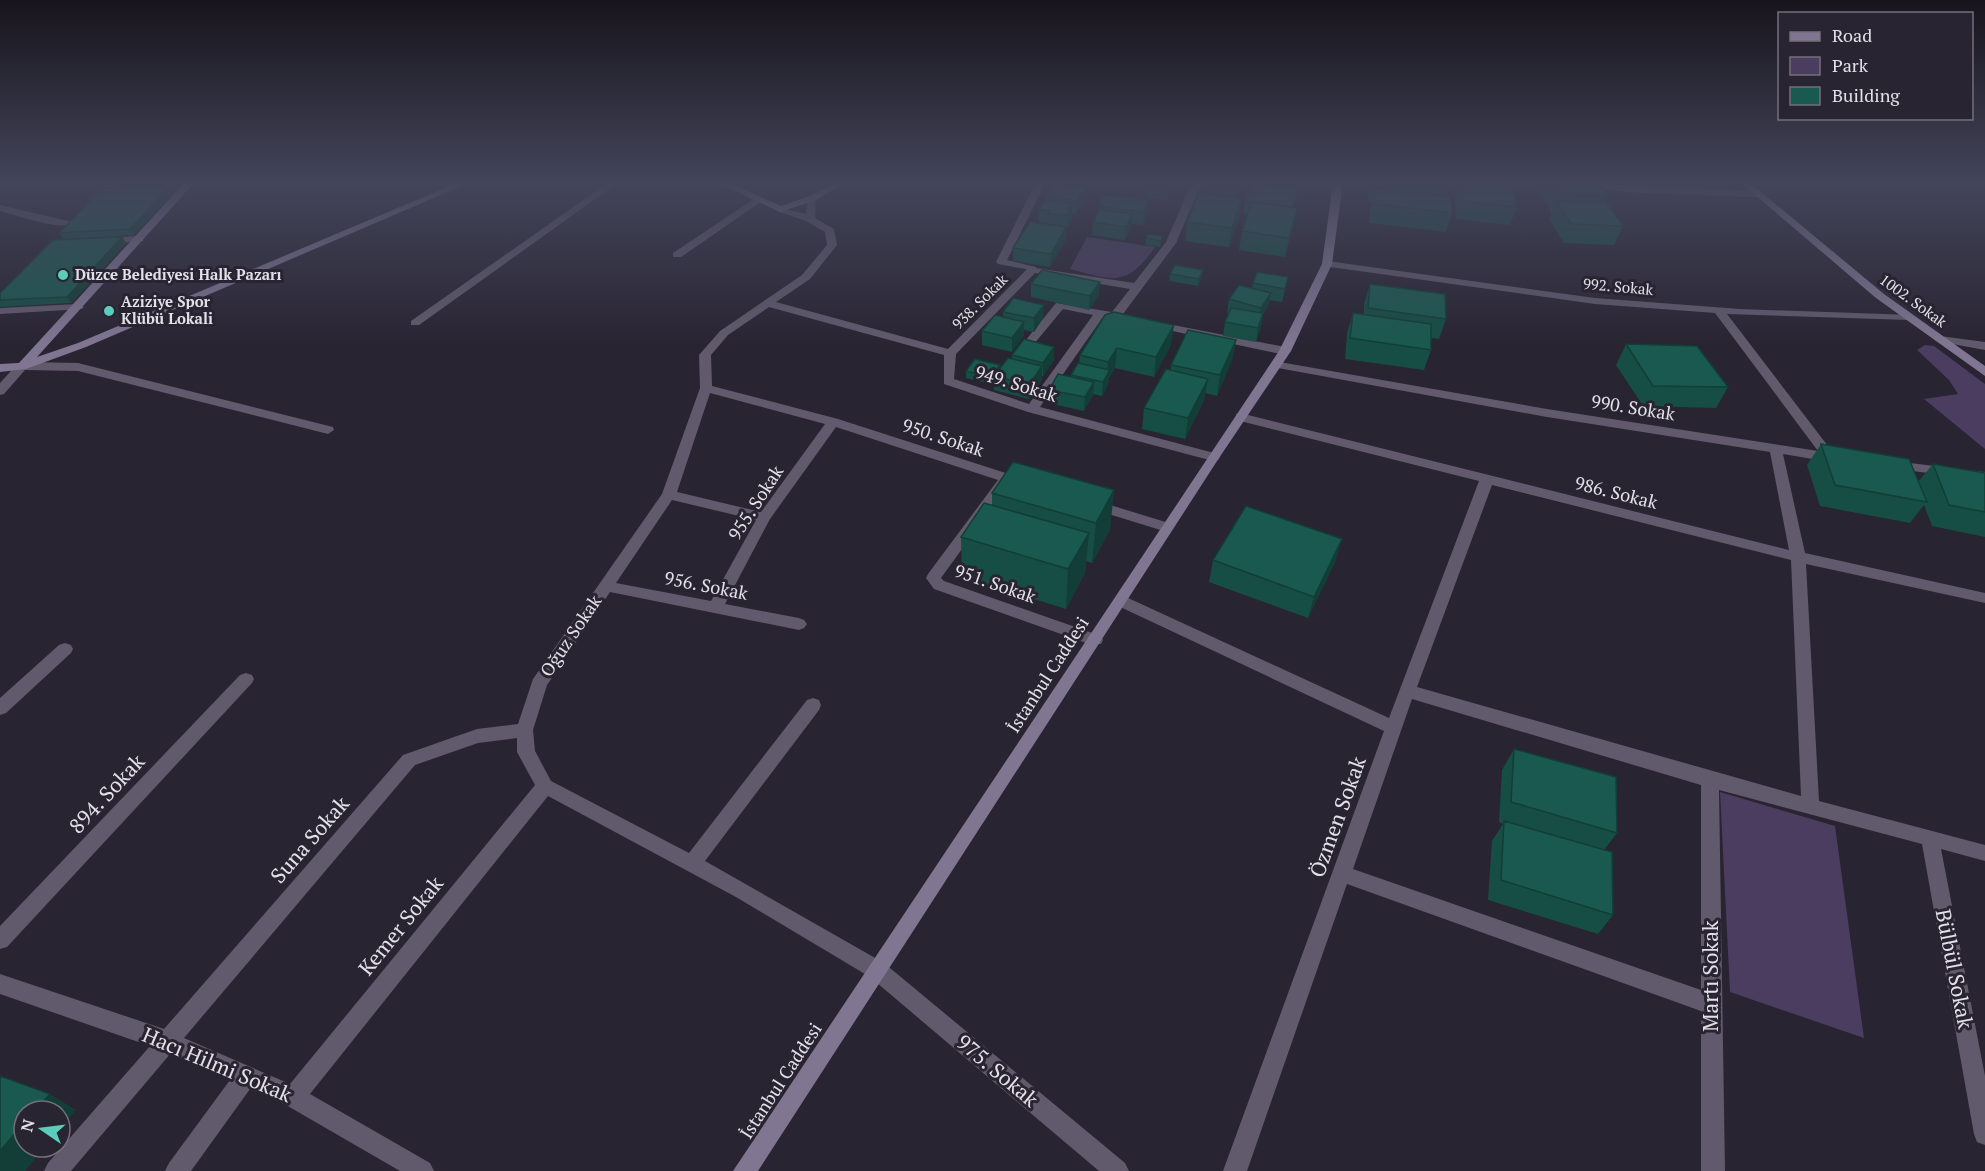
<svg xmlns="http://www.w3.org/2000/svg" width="1985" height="1171" font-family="'PT Serif',serif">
<rect width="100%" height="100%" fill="#292432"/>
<path fill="#4a3d5f" d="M1087,237L1155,247C1127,287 1114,281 1070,269Z
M1925,345L1934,346L1985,384V449L1924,399L1958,394L1949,380L1917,350Z
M1720,792L1835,826L1864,1038L1730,992Z"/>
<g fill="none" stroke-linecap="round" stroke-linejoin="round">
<path fill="#605a6c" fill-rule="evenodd" d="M1012,237L1017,240L1007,260L1036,267V271L998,264L996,262L1007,240Z"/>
<path fill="#605a6c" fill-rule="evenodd" d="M430,182H444L459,187L454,190Z
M609,182H619L419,325H411V321Z
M1036,182H1046L1017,240L1008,242L1007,240Z
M1192,182H1202L1176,243L1123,314L1133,318L1127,321L1103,317L1040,407L1218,454L1220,457L1218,460L1213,461L1028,412L944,384V355L769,307L728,335L711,355L712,386L838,419L1027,480L1029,483L1022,487L1009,484L941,578L944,581L1101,636L1103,640L1101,644H1089L934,589L926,578L928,574L998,480L836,427L770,519L725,604L799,618L804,620L807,624L804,628L799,630L610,592L547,685L533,730L535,751L551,781L689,853L807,700L813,698L819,700L821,705L819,710L705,861L884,963L1125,1163L1129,1171H1099L870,977L736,897L548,796L310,1094L430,1163L434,1171H400L286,1105L250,1089L191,1171H165L169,1163L230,1080L171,1053L71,1171H44L48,1163L150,1046L0,994V974L164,1029L403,755L477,729L518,724L533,679L662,494L700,388L699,355L720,331L802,275L827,245L825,232L806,221L777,211V207L806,214L808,198L816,196L815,218L834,229L837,245L810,279L776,302L948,349L1029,267L1134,283L1166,242ZM1035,273L1130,289L1112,312L1056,303L1021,346V350H1029L1063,309L1093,315L1029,404L954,379L956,354ZM710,393L825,424L761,512L677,492ZM672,500L756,520L711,601L616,583ZM517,738V752L535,785L290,1084L184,1038L415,765L478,743Z
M1554,182L1757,191L1762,194L1757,197L1641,193L1559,185Z
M757,197L765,199L681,257H673V253Z
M0,205L76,223C63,232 16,215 0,211Z
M139,236L143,237V241L105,244L100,241L105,238Z
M1327,261L1595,298L1740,309L1913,315V319L1909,320L1727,314L1834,454L1841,458L1839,461L1830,462L1783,454L1805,553L1985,593V603L1806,564L1819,801L1985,845V861L1941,849L1985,1076V1145L1977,1142L1974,1134L1922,844L1719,790L1725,1171H1701V1011L1347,884L1247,1171H1223L1384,731L1116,605L1113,601L1121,596L1126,597L1389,718L1479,481L1236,420V414L1240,413L1789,550L1770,452L1547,417L1278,368L1272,364L1274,361L1547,409L1818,451L1715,313L1595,304L1323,266V262ZM1492,485L1791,560L1801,796L1417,687ZM1412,699L1701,785V990L1353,869Z
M78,304L84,307L82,309L0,314V308Z
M1153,321L1285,347L1291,351L1285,355L1149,326V322Z
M1940,336L1985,342V350L1936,341L1934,339Z
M22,362L78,363L333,427L334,430L328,434L78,371L25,370L4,394L0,395V383L18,363Z
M1893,461L1985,472V480L1888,468L1886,465L1888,462Z
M1094,500L1172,524L1174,527L1167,532L1089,508L1087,505Z
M65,643L71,645L73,649L71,653L6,713L0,715V698L59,645Z
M246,673L252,675L254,679L252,683L7,947L0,949V926L240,675Z"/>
<path fill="#807692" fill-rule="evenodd" d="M109,182H119L95,204H89V200Z
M185,182H195L37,357L78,343L459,182H471L86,347L26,369L0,372V364L19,363Z
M716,182H728L781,206L810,196L836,182H847L816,200L780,212Z
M1333,182H1343L1332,264L1291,351L1219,458L758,1171H733L1279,351L1322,264Z
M1740,182H1749L1884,294L1985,366V376L1876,298Z"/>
</g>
<path fill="#164d44" d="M1172,182L1171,190L1167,201L1145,198L1146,186Z
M1207,182H1240L1235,198L1205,194Z
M1254,182H1301L1294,207L1293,227L1285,257L1239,250L1242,231L1247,215L1243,214L1245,201Z
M1370,182H1447L1448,191L1446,196L1452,213L1446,232L1369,223L1371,202L1368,201Z
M1459,182H1495L1517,207L1510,225L1456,219L1454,196Z
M1541,182H1598L1608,196L1605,202L1623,226L1614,245L1564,243L1549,219L1552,213L1538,190Z
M171,185L174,192L134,235L63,239L59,233Z
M1086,188L1085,200L1076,213H1072L1071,222L1068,228H1066V240L1050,267L1013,261V248L1048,225V224L1039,222V220H1038L1039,207L1045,200V195Z
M1242,199L1239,218L1229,247L1185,241L1187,222Z
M1149,200L1148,213L1143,225L1131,223V226L1125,240L1092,235L1093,222L1099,210V203Z
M1162,236L1160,247L1145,245L1146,238Z
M122,237L126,243L71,303L0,307V293Z
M1170,274L1202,276L1198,286L1169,281Z
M1288,277L1282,302L1269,300L1268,306L1263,314L1261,327L1256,342L1223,336L1225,322L1229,313H1227L1229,299L1252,288L1253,283Z
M1031,284L1099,295L1089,310L1031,297Z
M1370,284L1446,319L1439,339L1431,338V350L1424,370L1345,359L1347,333L1353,313L1364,314V304Z
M1003,312L1043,318L1034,332L1024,330V335L1012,352L982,345V331L1003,317Z
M1105,315L1171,345L1154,377L1115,368L1109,378L1108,384L1102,396L1093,394L1084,411L1048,403L1049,390L1071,377V375L1079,364L1080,355Z
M1236,340L1232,360L1217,396L1205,393L1204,400L1185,439L1142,429L1144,408L1171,370V365Z
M1626,344L1728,387L1716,408L1643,406L1616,365Z
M1012,355L1054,360L1043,376H1042V379L1029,399L994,390V381L991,384L966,378V371L1000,365V368L1012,359Z
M1821,444L1918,482L1933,464L1985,473V537L1932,526L1924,505L1910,523L1820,506L1807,465Z
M1013,462L1110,530L1092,563L1086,561L1085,573L1066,609L962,577L961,537L992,505V493Z
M1213,560H1336L1308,618L1209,582Z
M1514,749L1617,833L1604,850L1613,915L1598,934L1488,900L1492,841L1503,824L1499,822L1502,770Z"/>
<path fill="#123e37" d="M1171,182H1172L1171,190L1167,201L1169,188Z
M1238,182H1240L1235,198L1237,185Z
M171,185L174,192L134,235L130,229Z
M1086,188L1085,200L1076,213L1077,201Z
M1242,199L1239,218L1229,247L1232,228Z
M1149,200L1148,213L1143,225L1144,212Z
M1072,204L1071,222L1068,228V209Z
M1297,208L1293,227L1285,257L1289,238Z
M1132,214L1131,226L1125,240L1126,227Z
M1066,227V240L1050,267L1051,254Z
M122,237L126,243L71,303L67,297Z
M1203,270L1202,276L1198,286L1199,279Z
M1100,282L1099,295L1089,310L1090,296Z
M1271,293L1268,306L1263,314L1261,327L1256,342L1261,308Z
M1044,305L1043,318L1034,332V318Z
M1024,322V335L1012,352V338Z
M1174,325L1171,345L1154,377L1156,357Z
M1236,340L1232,360L1217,396L1220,375Z
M1054,347V360L1043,376V363Z
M1117,348L1115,368L1109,378L1108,384L1102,396L1103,382L1107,374L1108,362Z
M1000,365V371L994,376V381L991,384V377Z
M1042,366V379L1029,399V385Z
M1208,379L1204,400L1185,439L1188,418Z
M1094,382L1093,396L1084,411L1085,397Z
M1114,490L1110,530L1092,563L1096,523Z
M1089,533L1085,573L1066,609L1068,569Z
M1342,539L1336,560L1308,618L1314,597Z
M50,1094L76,1110L60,1129V1111H35Z
M24,1123V1147H45L25,1171H0V1151Z"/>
<path fill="#1a594f" stroke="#123e37" stroke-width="1.5" d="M1148,182H1171L1169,188L1146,186Z
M1210,182H1238L1237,185Z
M1253,182L1299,189L1293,207L1245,201Z
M1373,182H1447L1448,191L1373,183Z
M1460,182H1495L1513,183L1517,207L1462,201Z
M1551,182H1598L1608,196L1559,194Z
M1055,183L1086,188L1077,201L1045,195Z
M171,185L130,229L59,233L103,188Z
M1375,188L1451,197L1452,213L1374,204Z
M1199,193L1242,199L1232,228L1187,222Z
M1106,195L1149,200L1144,212L1101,207L1103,204L1099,203L1102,197Z
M1046,200L1072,204L1068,209L1072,210L1068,215L1048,214L1050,211L1039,210L1041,207H1039Z
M1556,201L1606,202L1623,226L1571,224Z
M1252,202L1297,208L1289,238L1242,231Z
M1099,209L1132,214L1126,227L1093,222Z
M1030,222L1066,227L1051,254L1013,248Z
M1147,234L1162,236L1161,241L1146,238Z
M122,237L67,297L0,300V293L53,240Z
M1175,265L1203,270L1199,279L1170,274Z
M1042,270L1100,282L1090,296L1031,284Z
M1257,272L1288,277L1285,289L1253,283Z
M1370,284L1445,294L1446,319L1368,308Z
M1239,285L1271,293L1261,308L1229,299Z
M1013,298L1044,305L1034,318L1003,312Z
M1231,308L1263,313L1258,328L1225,322Z
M1114,312L1174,325L1156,357L1117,348L1108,362L1080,355L1105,315Z
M1353,313L1431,324V350L1350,338Z
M995,315L1024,322L1012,338L982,331Z
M1188,330L1236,340L1220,375L1171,365Z
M1024,339L1054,347L1043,363L1012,355Z
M1626,344L1697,346L1728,387L1653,386Z
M1008,358L1042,366L1029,385L994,376Z
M975,359L1000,365L991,377L966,371Z
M1078,363L1110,370L1103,382L1071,375Z
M1166,369L1208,379L1188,418L1144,408Z
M1058,374L1094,382L1085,397L1049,390Z
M1821,444L1909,459L1927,502L1835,485Z
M1013,462L1114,490L1096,523L992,493Z
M1933,464L1985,473V512L1949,505Z
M984,503L1089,533L1068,569L961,537Z
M1246,506L1342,539L1314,597L1213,560Z
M1514,749L1616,777L1617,833L1511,802Z
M1504,821L1612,852L1613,915L1501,880Z
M0,1076L50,1094L35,1111H24V1123L0,1151Z"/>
<linearGradient id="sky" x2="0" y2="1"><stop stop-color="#17141c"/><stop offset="0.53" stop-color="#43455a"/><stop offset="1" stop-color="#43455a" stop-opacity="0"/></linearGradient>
<rect width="1985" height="345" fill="url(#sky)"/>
<g fill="#5bcebb" stroke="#292432" stroke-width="2">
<circle cx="63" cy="275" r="6"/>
<circle cx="109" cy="311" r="6"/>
</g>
<g text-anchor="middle" stroke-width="6" stroke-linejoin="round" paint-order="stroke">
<g font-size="15" font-weight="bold" fill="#e3e0e9" stroke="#292432" text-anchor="start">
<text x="75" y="280">Düzce Belediyesi Halk Pazarı</text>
<text x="121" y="307">Aziziye Spor<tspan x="121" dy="17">Klübü Lokali</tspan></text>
</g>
<g font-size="15" fill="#e3e0e9" stroke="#292432">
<text transform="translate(1618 287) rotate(5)" y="5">992. Sokak</text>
<text transform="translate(1913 301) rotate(36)" y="5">1002. Sokak</text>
<text transform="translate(980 302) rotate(-45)" y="5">938. Sokak</text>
</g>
<g font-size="18" fill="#e3e0e9" stroke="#292432">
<text transform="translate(1016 384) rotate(17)" y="6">949. Sokak</text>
<text transform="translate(1633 408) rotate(9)" y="6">990. Sokak</text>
<text transform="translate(943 438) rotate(18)" y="6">950. Sokak</text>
<text transform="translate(1616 493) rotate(14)" y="6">986. Sokak</text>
<text transform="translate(756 503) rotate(-57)" y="6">955. Sokak</text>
<text transform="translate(995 584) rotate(19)" y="6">951. Sokak</text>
<text transform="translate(706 586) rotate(11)" y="6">956. Sokak</text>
<text transform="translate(571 636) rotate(-56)" y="6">Oğuz Sokak</text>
<text transform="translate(1048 675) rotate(-57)" y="6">İstanbul Caddesi</text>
<text transform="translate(781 1081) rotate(-57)" y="6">İstanbul Caddesi</text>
</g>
<g font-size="21" fill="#e3e0e9" stroke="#292432">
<text transform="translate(107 794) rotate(-47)" y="7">894. Sokak</text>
<text transform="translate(1338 817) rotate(-70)" y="7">Özmen Sokak</text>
<text transform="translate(310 840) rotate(-49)" y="7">Suna Sokak</text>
<text transform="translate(401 926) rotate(-51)" y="7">Kemer Sokak</text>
<text transform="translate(1954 969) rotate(79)" y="7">Bülbül Sokak</text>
<text transform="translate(1711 976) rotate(-90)" y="7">Martı Sokak</text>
<text transform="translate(217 1065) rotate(23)" y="7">Hacı Hilmi Sokak</text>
<text transform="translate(997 1071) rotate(40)" y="7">975. Sokak</text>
</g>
</g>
<rect x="1778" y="12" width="195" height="108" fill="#292432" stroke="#736f7b" stroke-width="1.5"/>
<rect x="1790" y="32" width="30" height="9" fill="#807692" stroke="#736f7b" stroke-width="1.5"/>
<text x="1832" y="42" font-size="18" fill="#e3e0e9">Road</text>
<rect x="1790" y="57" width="30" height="18" fill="#4a3d5f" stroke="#736f7b" stroke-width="1.5"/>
<text x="1832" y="72" font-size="18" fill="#e3e0e9">Park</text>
<rect x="1790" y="87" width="30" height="18" fill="#1a594f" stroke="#736f7b" stroke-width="1.5"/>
<text x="1832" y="102" font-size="18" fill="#e3e0e9">Building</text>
<g transform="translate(42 1129) rotate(284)"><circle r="28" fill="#292432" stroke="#736f7b" stroke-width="1.5"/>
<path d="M0-4.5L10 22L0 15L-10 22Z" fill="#5bcebb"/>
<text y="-9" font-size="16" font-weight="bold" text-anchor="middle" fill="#e3e0e9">N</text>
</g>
</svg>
